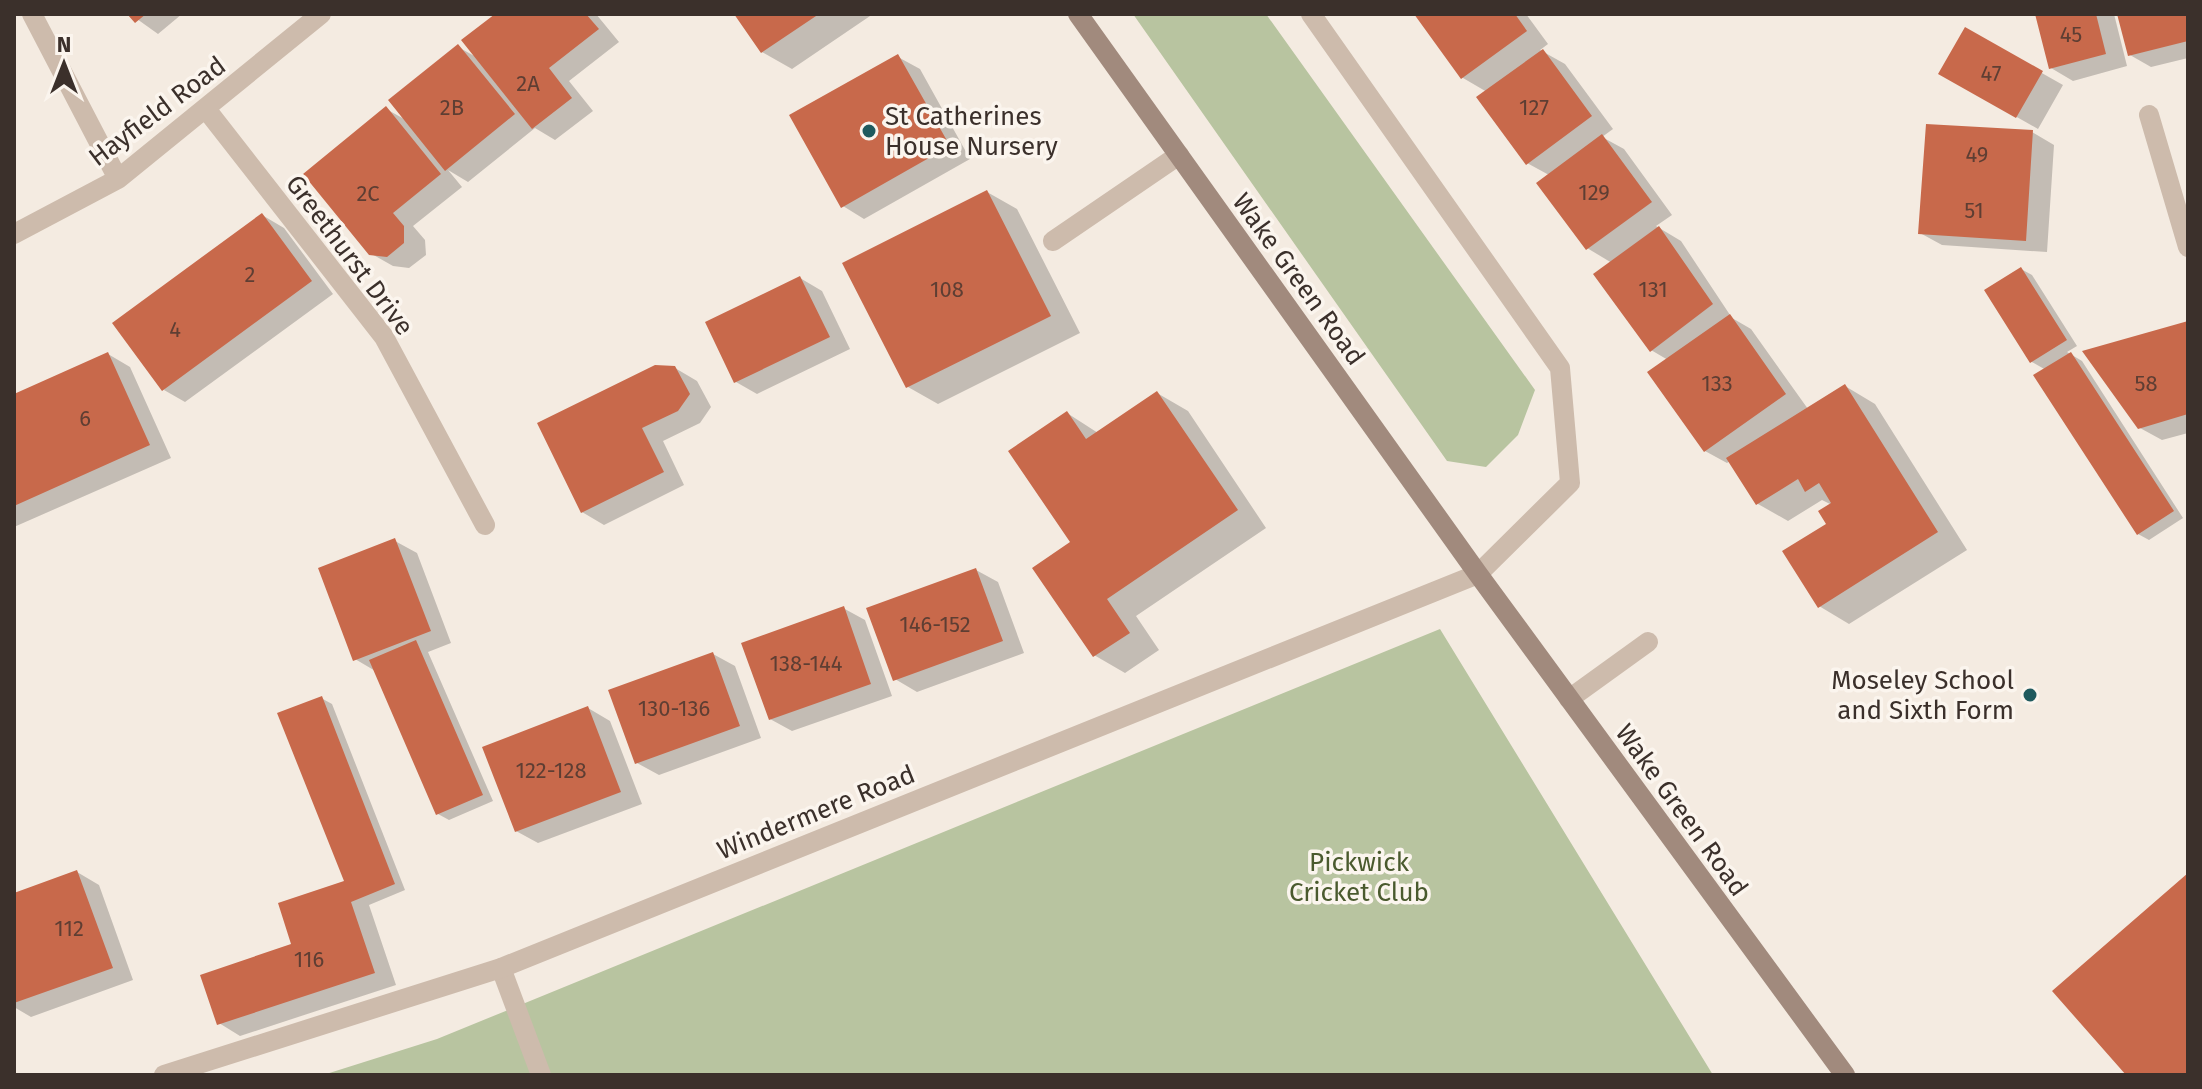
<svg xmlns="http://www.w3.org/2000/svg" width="2202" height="1089" font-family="'Fira Sans',sans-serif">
<rect width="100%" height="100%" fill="#f4ebe1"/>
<path fill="#b8c4a0" d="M1133,14H1266L1535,390L1518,435L1486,467L1447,461Z
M1440,629L1713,1075H323L437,1039Z"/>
<path fill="#0003" d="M130,14H182L158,34Z
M498,14H596L619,42L569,81L593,111L555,140L535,128L468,182L448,170L462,187L413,226L425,240L426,255L409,268L393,266L370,253L386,109L406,120L458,47L478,58Z
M736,14H873L792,69L762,52Z
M1416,14H1526L1548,44L1540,50L1565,64L1613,129L1602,137L1624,149L1672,215L1656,226L1681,241L1732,318L1751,329L1808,409L1845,386L1875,404L1967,550L1849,624L1819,606L1832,505L1822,500L1788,521L1758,504L1730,461L1727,463L1705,451L1668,360L1651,350L1612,263L1587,248L1549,175L1527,163L1487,92L1463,78Z
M2037,14H2114L2127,66L2073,81L2051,68Z
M2119,14H2188V58L2151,67L2130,55Z
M1966,30L2063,85L2038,129L1941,74Z
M898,57L920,69L970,159L864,219L843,206Z
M2032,132L2054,145L2047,252L1942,245L1920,233Z
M987,192L1017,209L1080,333L938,404L908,387Z
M262,215L284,228L333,294L185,402L164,390Z
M2021,269L2032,275L2077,346L2067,352L2082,361L2183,518L2149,540L2138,534L2046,370L2032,362Z
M800,278L822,291L850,349L757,394L736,382Z
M2188,323V433L2162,440L2140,428Z
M108,354L130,367L171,458L14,527V396Z
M675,368L697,381L711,407L700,423L663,441L684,485L604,525L582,512Z
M1157,393L1188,411L1266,528L1136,616L1159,650L1125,673L1094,655L1073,543L1067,413L1098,433Z
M395,541L417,553L451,643L428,652L493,801L449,820L438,814L377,672L355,659Z
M976,570L998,582L1024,653L917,692L895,679Z
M843,608L865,620L892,696L792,731L770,719Z
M713,654L735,666L761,738L659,775L637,763Z
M321,698L332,704L405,890L369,905L396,985L240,1036L219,1023L294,946L346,883Z
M588,708L610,721L642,804L538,843L516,831Z
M77,872L99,885L133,980L31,1017L14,1007V895Z"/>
<path fill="#c8694b" d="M127,14H146L135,23Z
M495,14H586L599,29L549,68L572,98L532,129L461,40Z
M734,14H819L761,53Z
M1414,14H1515L1527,31L1461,79Z
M2035,14H2096L2106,54L2049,69Z
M2117,14H2188V41L2128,56Z
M1965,27L2043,71L2016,118L1938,74Z
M458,44L515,114L445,171L388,100Z
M1543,49L1592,116L1526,165L1476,97Z
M898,54L950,146L841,208L789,115Z
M386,106L441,174L393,213L404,226V243L387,257L369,255L303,174Z
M1926,124L2033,130L2026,241L1918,234Z
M1602,134L1652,202L1586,250L1536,183Z
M987,190L1051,316L906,388L842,263Z
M262,213L312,281L162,391L112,323Z
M1659,226L1713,304L1650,352L1593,274Z
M2021,267L2067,340L2030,363L1984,290Z
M800,276L830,337L734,383L705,322Z
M1730,314L1786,394L1704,452L1647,372Z
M2188,321V414L2138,429L2082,351Z
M108,352L150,445L14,506V394Z
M2071,352L2174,511L2137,535L2033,375Z
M655,365L675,366L690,394L678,411L642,428L664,472L581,513L537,423Z
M1845,384L1938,532L1818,608L1782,551L1826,524L1818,511L1831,503L1819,483L1805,492L1798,479L1756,505L1726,458Z
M1157,391L1238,510L1107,599L1130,633L1093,657L1032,568L1070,542L1008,451L1067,411L1086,439Z
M395,538L431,631L353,661L318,568Z
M976,568L1003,641L893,681L866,608Z
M844,606L871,684L769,720L741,643Z
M416,640L483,795L436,815L369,660Z
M713,652L740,726L635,764L608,690Z
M322,696L395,884L351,902L375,973L217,1025L200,975L291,944L278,903L344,881L277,713Z
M588,706L621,792L515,832L482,747Z
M77,870L113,968L14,1003V893Z
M2188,873V1075H2126L2052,991Z"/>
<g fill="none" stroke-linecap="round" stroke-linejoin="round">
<path stroke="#cdbbac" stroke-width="20" d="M1053,241L1179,155
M501,968L541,1075"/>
<path stroke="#cdbbac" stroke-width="20" d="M32,14L118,179
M206,109L384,337L485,525
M2149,115L2188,247
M14,234L118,179L321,14
M1569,699L1648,642
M164,1075L501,968L1478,574L1570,483L1560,368L1311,14"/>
<path stroke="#a18a7d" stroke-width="20" d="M1078,14L1478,574L1845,1075"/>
</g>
<g fill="#1f5a5e" stroke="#fbf5ee" stroke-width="3">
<circle cx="869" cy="131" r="8"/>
<circle cx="2030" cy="695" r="8"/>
</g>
<g text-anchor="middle" stroke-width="7" stroke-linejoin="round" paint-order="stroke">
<g font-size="22" fill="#5e3e33">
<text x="2071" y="42">45</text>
<text x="1991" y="81">47</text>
<text x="528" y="91">2A</text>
<text x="452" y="115">2B</text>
<text x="1534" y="115">127</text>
<text x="1977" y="162">49</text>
<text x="1594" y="200">129</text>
<text x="368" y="201">2C</text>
<text x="1974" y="218">51</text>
<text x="250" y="282">2</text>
<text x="947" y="297">108</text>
<text x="1653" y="297">131</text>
<text x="175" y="337">4</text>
<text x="1717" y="391">133</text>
<text x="2146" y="391">58</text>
<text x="85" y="426">6</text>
<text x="935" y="632">146-152</text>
<text x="806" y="671">138-144</text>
<text x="674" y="716">130-136</text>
<text x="551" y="778">122-128</text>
<text x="69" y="936">112</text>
<text x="309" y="967">116</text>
</g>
<g font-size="26" fill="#3b302b" stroke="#fbf5ee">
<text transform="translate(157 111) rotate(-37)" y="9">Hayfield Road</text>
<text transform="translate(350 255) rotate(53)" y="9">Greethurst Drive</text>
<text transform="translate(1299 279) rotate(54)" y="9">Wake Green Road</text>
<text transform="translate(1682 810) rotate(54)" y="9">Wake Green Road</text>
<text transform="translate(816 812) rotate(-22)" y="9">Windermere Road</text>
</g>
<g font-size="26" fill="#3b302b" stroke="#fbf5ee" text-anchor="start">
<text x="885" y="125">St Catherines<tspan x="885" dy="30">House Nursery</tspan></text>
<text x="2014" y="689" text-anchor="end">Moseley School<tspan x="2014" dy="30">and Sixth Form</tspan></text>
</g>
<g font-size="26" fill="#4a5a2e" stroke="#fbf5ee">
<text x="1359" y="871">Pickwick<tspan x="1359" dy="30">Cricket Club</tspan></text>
</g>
</g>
<rect width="2202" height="1089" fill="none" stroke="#3b302b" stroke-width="32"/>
<g transform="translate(64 64)" stroke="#fbf5ee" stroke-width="6" paint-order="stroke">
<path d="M0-6L14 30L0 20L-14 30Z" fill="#3b302b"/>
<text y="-12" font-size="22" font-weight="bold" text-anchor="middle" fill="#3b302b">N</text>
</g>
</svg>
